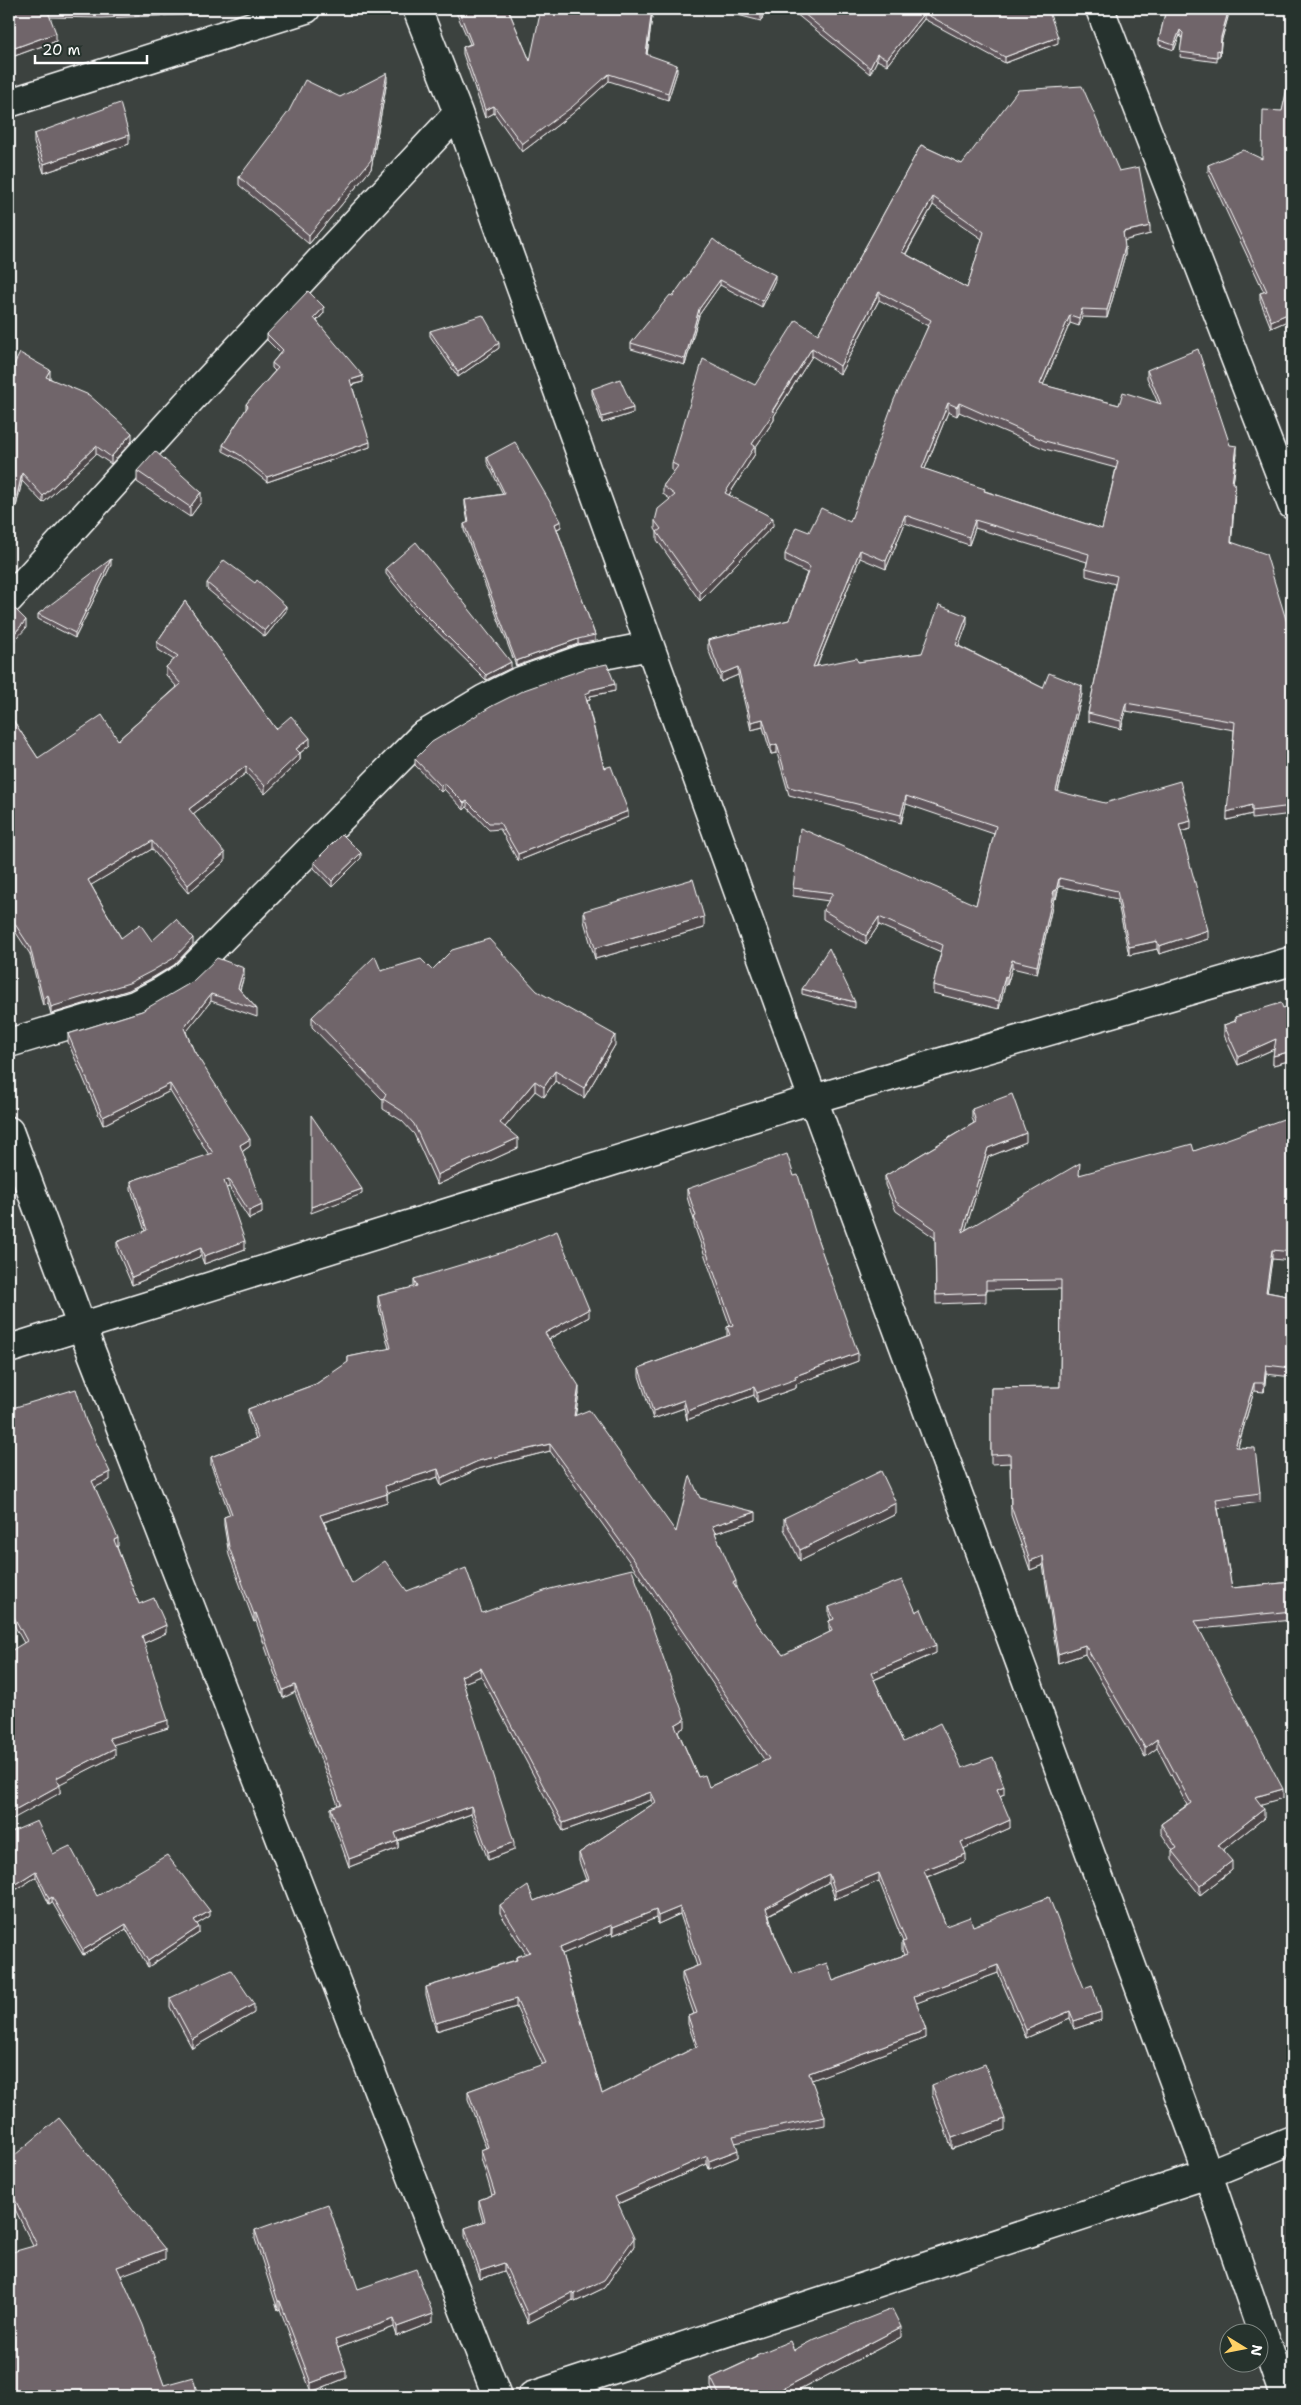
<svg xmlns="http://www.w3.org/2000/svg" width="1301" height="2405" font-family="'Shantell Sans',sans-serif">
<rect width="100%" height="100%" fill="#3c423f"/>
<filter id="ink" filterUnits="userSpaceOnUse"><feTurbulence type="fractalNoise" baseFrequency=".02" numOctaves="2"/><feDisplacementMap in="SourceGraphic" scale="10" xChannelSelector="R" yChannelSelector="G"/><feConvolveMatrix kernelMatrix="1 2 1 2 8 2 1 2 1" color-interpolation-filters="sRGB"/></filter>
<g filter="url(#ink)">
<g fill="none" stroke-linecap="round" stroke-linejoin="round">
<g stroke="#fff" stroke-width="31">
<path id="street" d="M417,9L458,113L813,1099L1208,2174L1284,2396
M1100,9L1292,505
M9,103L306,9
M9,599L201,388L458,113
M9,1043L135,1005L160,992L184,977L422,736L484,699L518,682L583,659L650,646
M9,1131L81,1325L497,2396
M9,1349L813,1099L1292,961
M532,2396L1208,2174L1292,2140"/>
</g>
<use href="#street" stroke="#26332d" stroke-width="28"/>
</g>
<path fill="#60575b" stroke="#fff" fill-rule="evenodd" d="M9,9H199L182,15L101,18L50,17L56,41L9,58Z
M456,9H508L530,61L653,9L647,55L677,72L668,100L609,81L572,114L522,152L494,113L485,118L463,54V47L470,44L456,12Z
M714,9H766L761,21Z
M790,9H976L1058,43L1005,63L924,19L887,65L877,60L870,74Z
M1166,9L1228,17L1221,42L1220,56H1217V62L1180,57L1182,38L1180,35L1174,50L1159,45V40Z
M1292,80V319L1271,328L1260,300V293L1264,292L1208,172V165L1262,159L1282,111Z
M387,81L371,169L309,244L239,185V177L340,97Z
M34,134L129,144L44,173L34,143Z
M921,145L962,164L1119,171L1150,234L1124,240L1125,255L1107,318L1082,317L1079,326L1070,323L1043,385L1119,405L1158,403L1147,378V370L1230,445L1237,454L1233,483L1235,491L1231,542L1292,639V814L1252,819V814L1227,820L1234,730L1126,711L1121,729L1088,721V713L1115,584L1086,576V568L1087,562L975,528L969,545L905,523L886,569L860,558L817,666L858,662L922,653L967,624L959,646L1043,688L1082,694L1058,792L1191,829L1181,831L1208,939L1159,954L1157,949L1129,955L1117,899L1059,886L1056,899L1054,898L1037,974L1012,968L1007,985H1005L999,1009L933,993V985L941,952L879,925L866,944L823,919V910L829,901L793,896V888L976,905L994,834L906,804L901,823L789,795L777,753L771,754L763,727L751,730L738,675L721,682L708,649V640L789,620L807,573L785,562V554L809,532L850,522L928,326L879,300L840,374L812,356L774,416V420L755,448V454L729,495L773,526L700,601L657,540V532L655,529V521L670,499L663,494V486L674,472L672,471V463L755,385L818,334ZM933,205L982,239L967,288L906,254ZM948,412L957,416L959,412L1045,449L1116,468L1102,529L985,491L925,469Z
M728,251L775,280L762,307L720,285L699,315L685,365L631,349V343L673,296Z
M324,313L317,321L363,382L352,385L370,447L267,482L240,460L223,451V445L246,409V404L275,371L272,368V363L280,353L267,340V334Z
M430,331L499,348L458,377L430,336Z
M9,374L50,378L132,441L111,464L96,454L43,503L22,481L16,507L9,506Z
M592,389L633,413L602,423L592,394Z
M487,457L561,527L557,529L595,635V641L578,644L516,666L464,530V524L468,523L465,505V500L503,494L487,462Z
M137,471L201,502L190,517L137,482Z
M111,565L75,638L38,619V614Z
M386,568L511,668L486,680L415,610L386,574Z
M207,583L286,611L265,637L207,589Z
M185,601L276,729L310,745L300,753V760L265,794L246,773L193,814L225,861L188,893L152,849L91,885L121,938L193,945L174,965L152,978L129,990L51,1014L48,1003L43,1006L30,954L9,922V714L38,758L118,740L177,687L166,675V667L174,660L157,649V642Z
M615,691L590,696V699L587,700L604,768L628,817L518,861L500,829L489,830L467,807L464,810L444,789L441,792L415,765V759L492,706Z
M361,858L332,887L314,868V862Z
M584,911L704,928L595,959L584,921Z
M432,970L615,1045L584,1098L555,1081L544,1097L535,1091L505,1127L518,1148L437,1185L414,1134L402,1121L383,1109V1100L312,1027V1017L381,971Z
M244,976L240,990L257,1009V1017L211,1001L186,1032L194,1051L250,1146L242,1152L262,1213L249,1219L229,1187L226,1188L245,1249L204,1264L201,1256L132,1285L117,1250V1242L145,1231L131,1189V1181L209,1155L170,1091L103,1125L68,1042V1034L142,1011Z
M802,989L855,1002V1008L802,994Z
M1292,1005V1060L1273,1065L1274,1049L1238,1065L1224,1035V1025L1235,1021V1017L1283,1008Z
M972,1109L1026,1142L988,1157L965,1230L1080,1175L1194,1151L1289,1126V1130L1292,1129V1261L1272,1259L1267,1292L1292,1297V1377L1266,1374L1264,1392L1254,1391L1238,1447L1260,1493V1502L1218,1508L1232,1588L1292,1582V1620L1199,1629L1283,1798L1260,1804L1264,1818L1223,1850L1232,1870L1200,1895L1172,1860V1851H1173L1161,1833V1824L1187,1805L1157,1748L1145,1757L1085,1654L1058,1663L1043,1565L1030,1570L1011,1515L1010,1463L991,1464V1388L1060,1387L1061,1289L986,1290V1302L936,1304L935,1238L896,1211L885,1185V1176L974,1123L972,1118Z
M794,1176L816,1235L858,1361L796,1384V1388L757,1402L754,1395L687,1420L684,1408L653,1419L639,1376V1368L727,1336V1327L730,1326L694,1225V1220L687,1197V1189Z
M414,1279L589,1317L549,1339L579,1394L575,1415L676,1532L700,1498L756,1520L715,1533L736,1589L758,1625L783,1655L830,1632L829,1629V1621L831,1620L829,1615V1607L916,1612L936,1653L874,1680L903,1742L962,1768L1004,1794L1000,1796L1010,1828L964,1848L966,1861L927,1877L946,1926H973L1084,1988L1101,2020L1074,2029L1070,2019L1026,2038L998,1973L916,2003L926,2038L811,2080L825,2117V2125L735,2143L738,2157L709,2169L707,2164L618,2204L634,2246L604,2288L575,2302L573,2300L528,2323L504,2271L480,2279L465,2236V2228L483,2222L479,2208V2200L492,2195L481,2158V2150L486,2148L468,2099V2091L543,2065L516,2007L436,2031L426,1995V1987L516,1960V1957L526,1954L500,1913V1905L534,1901L586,1880L579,1861V1853L653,1804L651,1800L563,1831L481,1676L463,1683L514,1850L488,1860L471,1814L398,1841V1848L349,1867L331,1816V1808L338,1805L295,1692L283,1698L256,1621L254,1622L229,1555L224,1525V1517L230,1515L211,1465V1457L256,1439L248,1417V1409L316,1384L348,1363V1357L389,1349L378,1304V1296L414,1287ZM550,1451L639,1575L765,1761L709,1787L698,1777L678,1731L685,1727L482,1613L407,1591L352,1584L324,1522L387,1502V1493L438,1477L441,1486L478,1469ZM879,1881L903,1942H902V1950L904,1955L833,1981L793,1974L775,1936L769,1915L829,1882L835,1899ZM680,1914L697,1966L682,1972V1980L694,2014L688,2016V2024L696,2047L602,2094L562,1954L612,1933L613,1935L656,1918L658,1924Z
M9,1409L86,1421L110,1480L95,1487L118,1546L117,1547L139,1604L166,1633L144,1643L168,1728L113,1744L115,1756L59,1784L60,1793L24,1643L9,1616Z
M896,1514L800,1561L784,1529V1518Z
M53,1854L97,1896L210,1916L197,1924L199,1933L148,1967L126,1929L83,1955L52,1902L49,1904L36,1877L9,1894Z
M170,1998L254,2013L192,2048L170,2007Z
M932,2085L1005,2130L952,2149L932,2095Z
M9,2160L165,2259L121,2275L164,2385L9,2396L33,2246L11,2201L9,2197Z
M255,2230L358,2289L433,2322L397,2336L394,2327L338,2348L346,2378L311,2392L280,2309L278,2310L255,2239Z
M901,2337L788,2396H715L711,2387V2378L756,2357V2355Z"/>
<path fill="#4e474a" stroke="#fff" d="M182,9H199L182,15Z
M652,9H653L646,62V54Z
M763,9H766L761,21V14Z
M1228,12V17L1221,42L1220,56L1221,37Z
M924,13V19L887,65V59Z
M1180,30V35L1174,50V45Z
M56,33V41L9,58V50Z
M1058,37V43L1005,63V57Z
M877,54V60L870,74V68Z
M677,65V72L668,100V93Z
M387,73V81L371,169L309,244V235Z
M609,74V81L572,114L522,152V144Z
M494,106V113L485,118V110Z
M129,135V144L44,173V164Z
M933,197V205L902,260V252Z
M1150,226V234L1123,241V232Z
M1125,247V255L1107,318V310Z
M775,275V280L762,307V301Z
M720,280V285L699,315L685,365V359L699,309Z
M879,292V300L840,374V366Z
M324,307V313L314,323V318Z
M1082,309V317L1079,326V318Z
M1292,312V319L1271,328V321Z
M1070,315V323L1040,392V384Z
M499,343V348L458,377V372Z
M812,348V356L774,416V420L755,448V454L725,501V493L752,444Z
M50,370V378L46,384V377Z
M363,376V382L350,385V380Z
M948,403V412L922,476V468Z
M959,403V412L957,416V407Z
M633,408V413L602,423V417Z
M132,433V441L111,464V457Z
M370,442V447L267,482V477Z
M96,446V454L43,503V496Z
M1237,446V454L1232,491V483Z
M22,473V481L16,507V500Z
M1235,483V491L1231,550V542Z
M201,492V502L190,517V507Z
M905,515V523L886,569V561Z
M773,518V526L700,601V593Z
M975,520V528L969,545V537Z
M561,521V527L555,530V524Z
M860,550V558L813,675V667Z
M111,559V565L75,638V633Z
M286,606V611L265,637V631Z
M967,616V624L956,653V645Z
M26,620V628L9,647V640Z
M578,639V644L516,666V661Z
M511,662V668L486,680V675Z
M738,667V675L721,682V674Z
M615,684V691L590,696V699L585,700V694L590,690Z
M1082,686V694L1056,799V791Z
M1126,703V711L1121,729V721Z
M763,719V727L751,730V722Z
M310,738V745L300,753V760L265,794V786L296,749Z
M777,744V753L771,754V746Z
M246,766V773L189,817V809Z
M444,783V789L441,792V786Z
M906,796V804L901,823V815Z
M467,801V807L464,810V803Z
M1252,805V814L1227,820V812Z
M628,811V817L518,861V854Z
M1191,821V829L1179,832V824Z
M152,841V849L88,887V880Z
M225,853V861L188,893V885Z
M361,853V858L332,887V881Z
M1059,878V886L1056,899V891Z
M1054,890V898L1037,974V966Z
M704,917V928L595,959V948Z
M879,917V925L866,944V936Z
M1208,930V939L1159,954V946Z
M193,938V945L174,965L152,978L129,990L51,1014V1007Z
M1157,941V949L1129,955V947Z
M1012,960V968L1007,985V977Z
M244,968V976L238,995V988Z
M1005,976V985L999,1009V1001Z
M211,994V1001L184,1035V1028Z
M48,995V1003L43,1006V999Z
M615,1035V1045L584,1098V1088Z
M1276,1039V1048L1238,1065V1056Z
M1292,1051V1060L1273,1065V1056Z
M555,1071V1081L544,1097V1087Z
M535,1081V1091L500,1133V1123Z
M170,1084V1091L103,1125V1117Z
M1026,1133V1142L988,1157L962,1241V1232L988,1148Z
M518,1138V1148L437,1185V1175Z
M250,1139V1146L240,1153V1145Z
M229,1179V1187L224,1189V1181Z
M362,1189V1194L311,1213V1207Z
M262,1205V1213L249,1219V1211Z
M245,1241V1249L204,1264V1256Z
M201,1248V1256L132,1285V1277Z
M1272,1250V1259L1266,1301V1292Z
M589,1309V1317L545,1341V1333Z
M13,1324V1330L9,1331V1326Z
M858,1353V1361L796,1384V1388L757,1402V1393L795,1376Z
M1266,1365V1374L1264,1392V1383Z
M1254,1383V1391L1235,1456V1447Z
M579,1386V1394L574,1424V1416Z
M754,1387V1395L687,1420V1411Z
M684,1400V1408L653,1419V1411Z
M550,1444V1451L478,1469L441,1486V1478L478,1461Z
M438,1469V1477L385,1494V1486Z
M110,1472V1480L92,1489V1481Z
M387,1494V1502L320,1523V1515Z
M896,1503V1514L800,1561V1550Z
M756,1512V1520L712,1534V1526Z
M118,1538V1546L114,1548V1540Z
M1043,1556V1565L1030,1570V1561Z
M736,1581V1589L733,1583Z
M256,1613V1621L254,1622V1614Z
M166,1625V1633L142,1644V1636Z
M936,1645V1653L871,1681V1673Z
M1085,1645V1654L1058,1663V1654Z
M481,1668V1676L461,1684V1676Z
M295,1685V1692L283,1698V1690Z
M685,1719V1727L675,1733V1725Z
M168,1720V1728L109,1746V1738Z
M1157,1739V1748L1145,1757V1748Z
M115,1748V1756L56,1786V1778Z
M60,1785V1793L9,1821V1813Z
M1004,1786V1794L997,1797V1789Z
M1283,1789V1798L1255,1806V1797Z
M651,1792V1800L563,1831V1823Z
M471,1806V1814L395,1841V1833Z
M1264,1809V1818L1218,1854V1845Z
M1010,1820V1828L961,1850V1842Z
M398,1841V1848L349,1867V1859Z
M514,1842V1850L488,1860V1852Z
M966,1854V1861L924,1878V1870Z
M1232,1861V1870L1200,1895V1886Z
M36,1871V1877L9,1894V1888Z
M879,1873V1881L835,1899V1891Z
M829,1874V1882L766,1916V1908Z
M52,1897V1902L49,1904V1899Z
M680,1907V1914L658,1924V1916Z
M656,1910V1918L613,1935V1927Z
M210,1911V1916L194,1926V1920Z
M126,1924V1929L83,1955V1950Z
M612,1925V1933L560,1955V1947Z
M199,1927V1933L148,1967V1961Z
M998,1965V1973L914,2004V1996Z
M516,1999V2007L436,2031V2023Z
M254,2004V2013L192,2048V2039Z
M1070,2011V2019L1026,2038V2030Z
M1101,2012V2020L1074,2029V2021Z
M926,2030V2038L809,2081V2073Z
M1005,2119V2130L952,2149V2138Z
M738,2150V2157L709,2169V2161Z
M707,2156V2164L615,2205V2197Z
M634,2238V2246L604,2288L575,2302V2294Z
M165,2249V2259L117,2277V2267Z
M504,2263V2271L480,2279V2271Z
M573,2292V2300L528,2323V2315Z
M278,2301H280V2309L278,2310Z
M433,2314V2322L397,2336V2327Z
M394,2319V2327L335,2349V2340Z
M901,2327V2337L788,2396H769Z
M346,2370V2378L311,2392V2383Z"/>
<path fill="#70656a" stroke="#fff" fill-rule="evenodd" d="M9,9H47L56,33L9,50Z
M66,9H125L101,10Z
M458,9H508L530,61L541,9H652L646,54L677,65L668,93L609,74L572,107L522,144L494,106L485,110L463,47L472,44Z
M739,9H763L761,14Z
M798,9H976L981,11L983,9H1048L1058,37L1005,57L924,13L887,59L877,54L870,68Z
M1166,9H1219L1228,12L1221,37L1220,51L1217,50V57L1180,52L1183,33L1180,30L1174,45L1159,40Z
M387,73L371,160L309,235L239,177L289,111L305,80L340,97Z
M1289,79L1292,80V312L1271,321L1260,293L1267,291L1208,165L1243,150L1262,159L1263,110L1282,111Z
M1082,86L1119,171L1139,167L1150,226L1123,232L1125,247L1107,310L1082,309L1079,318L1070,315L1040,384L1119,405L1123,392L1161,404L1147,370L1198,349L1230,445L1237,446L1232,483H1235L1231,542L1266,554L1292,639V806L1252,811V805L1227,812L1235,722L1126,703L1121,721L1088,713L1117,576L1086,568L1089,554L975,520L969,537L905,515L886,561L860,550L813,667L857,658L858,662L922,653L939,605L967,616L956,645L1043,688L1049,673L1082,686L1056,791L1105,803L1180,781L1191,821L1179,824L1208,930L1159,946L1157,941L1129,947L1117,891L1059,878L1056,891L1054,890L1037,966L1012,960L1007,977L1005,976L999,1001L933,985L943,945L879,917L866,936L823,910L833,893L793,888L800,828L976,905L996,826L906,796L901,815L789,787L777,744L771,746L763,719L751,722L738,667L721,674L708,640L789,620L810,567L785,554L796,527L809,532L821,508L850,522L894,400L931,320L879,292L840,366L812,348L772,411L774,412L752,444L755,446L725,493L773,518L700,593L657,532L661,529L655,521L658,509L675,495L663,486L678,466L672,463L703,359L755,385L796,320L818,334L921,145L962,164L1018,90ZM933,197L984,232L967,288L902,252ZM948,403L957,407L959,403L1045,441L1118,461L1102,529L984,491L985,489L922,468Z
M120,103L129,135L44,164L34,134Z
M713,239L728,251L775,275L762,301L720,280L699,309L685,359L631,343L670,295L673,296Z
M308,291L324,307L314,318L363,376L350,380L370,442L267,477L240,455L223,445L248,406L246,404L278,368L272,363L283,350L267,334Z
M483,315L499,343L458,372L430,331Z
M20,353L50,370L46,377L89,395L132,433L111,457L96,446L43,496L22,473L16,500L9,498V374Z
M620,379L633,408L602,417L592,389Z
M515,442L561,521L555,524L595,635L578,639L516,661L464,524L469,522L465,500L505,494L487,457Z
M155,451L201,492L190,507L137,471Z
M416,542L511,662L486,675L415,604L386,568Z
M111,559L75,633L38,614Z
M224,560L255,583L257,580L286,606L265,631L207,583Z
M185,601L276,729L291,716L310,738L296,749L300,753L265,786L246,766L189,809L225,853L188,885L152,841L88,880L121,938L140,924L152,941L176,919L193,938L174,958L152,971L129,983L51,1007L48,995L43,999L30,947L9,915V714L38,758L102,715L118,740L181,684L166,667L178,656L157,642Z
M9,607H13L26,620L9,640Z
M607,664L615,684L590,690V692L585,694L604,768L611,766L628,811L518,854L500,823H489L467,801L464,803L444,783L441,786L415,759L432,742L492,706L524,690L587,668Z
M342,834L361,853L332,881L314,862Z
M693,879L704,917L595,948L584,911Z
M489,939L537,991L615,1035L584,1088L555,1071L544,1087L535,1081L500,1123L518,1138L437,1175L414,1124L402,1111L383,1099L386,1094L312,1017L375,956L381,971L421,959L432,970L452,950Z
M829,948L855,1002L802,989Z
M217,958L244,968L238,988L257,1009L211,994L184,1028L194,1051L250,1139L240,1145L262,1205L249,1211L229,1179L224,1181L245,1241L204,1256L201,1248L132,1277L117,1242L147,1230L131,1181L213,1153L170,1084L103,1117L68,1034L142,1011L192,982Z
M1281,1003L1283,1008L1292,1005V1051L1273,1056L1276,1039L1238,1056L1224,1025L1236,1021L1235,1017Z
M1012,1094L1026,1133L988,1148L962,1232L1080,1163L1079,1175L1192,1144L1194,1151L1289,1117L1287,1130L1292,1129V1252L1272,1250L1266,1292L1292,1297V1368L1266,1365L1264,1383H1254L1235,1447L1255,1448L1260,1493L1216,1499L1232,1588L1292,1582V1611L1195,1621L1283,1789L1255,1797L1264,1809L1218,1845L1232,1861L1200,1886L1172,1851L1177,1848L1161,1824L1191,1803L1157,1739L1145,1748L1085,1645L1058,1654L1043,1556L1030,1561L1011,1506L1010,1454L991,1455V1388L1060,1387L1061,1280L986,1281V1293L936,1295L935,1229L896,1202L885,1176L976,1122L972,1109Z
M311,1115L362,1189L311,1207Z
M787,1154L794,1176L798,1175L816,1235L858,1353L795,1376L796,1379L757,1393L754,1387L687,1411L684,1400L653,1411L639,1368L730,1335L727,1327L733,1325L694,1217L696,1216L687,1189Z
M557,1231L589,1309L545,1333L579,1386L574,1416L589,1410L676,1532L690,1476L700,1498L756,1512L712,1526L736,1581L733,1583L758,1625L783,1655L832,1631L829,1621L834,1619L829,1607L902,1580L916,1612L921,1609L936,1645L871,1673L903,1742L940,1723L962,1768L993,1757L1004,1786L997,1789L1010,1820L961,1842L966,1854L924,1870L946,1926L970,1917L973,1926L1049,1897L1084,1988L1092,1985L1101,2012L1074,2021L1070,2011L1026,2030L998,1965L914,1996L926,2030L809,2073L825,2117L733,2136L738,2150L709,2161L707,2156L615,2197L634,2238L604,2280L575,2294L573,2292L528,2315L504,2263L480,2271L465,2228L485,2221L479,2200L495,2194L481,2150L488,2147L468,2091L546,2063L516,1999L436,2023L426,1987L517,1960L516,1957L530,1952L500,1905L528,1886L534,1901L589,1879L579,1853L656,1802L651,1792L563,1823L481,1668L461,1676L514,1842L488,1852L471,1806L395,1833L398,1841L349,1859L331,1808L341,1804L295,1685L283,1690L256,1613L254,1614L229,1547L224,1517L232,1514L211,1457L258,1438L248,1409L316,1384L348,1362V1357L391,1348L378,1296L417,1286L414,1279L510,1250ZM550,1444L639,1567L769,1759L709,1787L705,1775L698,1777L675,1725L685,1719L632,1569L550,1589L482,1613L466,1568L407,1591L385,1561L352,1584L320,1515L387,1494L385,1486L438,1469L441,1478L478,1461ZM879,1873L906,1941L902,1942L907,1954L833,1981L827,1963L793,1974L775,1936L766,1908L829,1874L835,1891ZM680,1907L700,1965L682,1972L697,2013L688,2016L698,2046L602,2094L560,1947L612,1925L613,1927L656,1910L658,1916Z
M9,1314L13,1324L9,1326Z
M76,1389L86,1421L110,1472L92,1481L118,1538L114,1540L139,1604L154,1598L166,1625L142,1636L168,1720L109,1738L115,1748L56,1778L60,1785L9,1813V1652L27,1641L9,1608V1409Z
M881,1471L896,1503L800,1550L784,1518Z
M37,1821L53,1854L70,1846L97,1896L167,1855L210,1911L194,1920L199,1927L148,1961L126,1924L83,1950L52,1897L49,1899L36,1871L9,1888V1833Z
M231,1970L254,2004L192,2039L170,1998Z
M985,2064L1005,2119L952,2138L932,2085Z
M59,2118L165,2249L117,2267L143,2325L164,2385L193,2377L198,2396H9V2253L37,2245L11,2191L9,2188V2160Z
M328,2204L358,2289L416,2269L433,2314L397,2327L394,2319L335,2340L346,2370L311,2383L280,2301H278L255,2230Z
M892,2309L901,2327L769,2396H720L711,2378L757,2357L756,2355L790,2341L794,2350L815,2339Z"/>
</g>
<rect width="1301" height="2405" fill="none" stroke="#26332d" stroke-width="30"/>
<rect x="15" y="15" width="1271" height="2375" fill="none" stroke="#fff" stroke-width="2" filter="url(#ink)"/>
<g transform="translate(1244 2348) rotate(100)"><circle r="24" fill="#26332d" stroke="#7d8581"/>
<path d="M0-4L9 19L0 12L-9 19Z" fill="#ffd166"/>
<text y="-8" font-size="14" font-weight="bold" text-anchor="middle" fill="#ffffff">N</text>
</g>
<path d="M35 55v8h112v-8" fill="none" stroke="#ffffff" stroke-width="2.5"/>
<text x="42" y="55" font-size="15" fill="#ffffff" stroke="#26332d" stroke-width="4" paint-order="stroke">20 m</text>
</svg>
